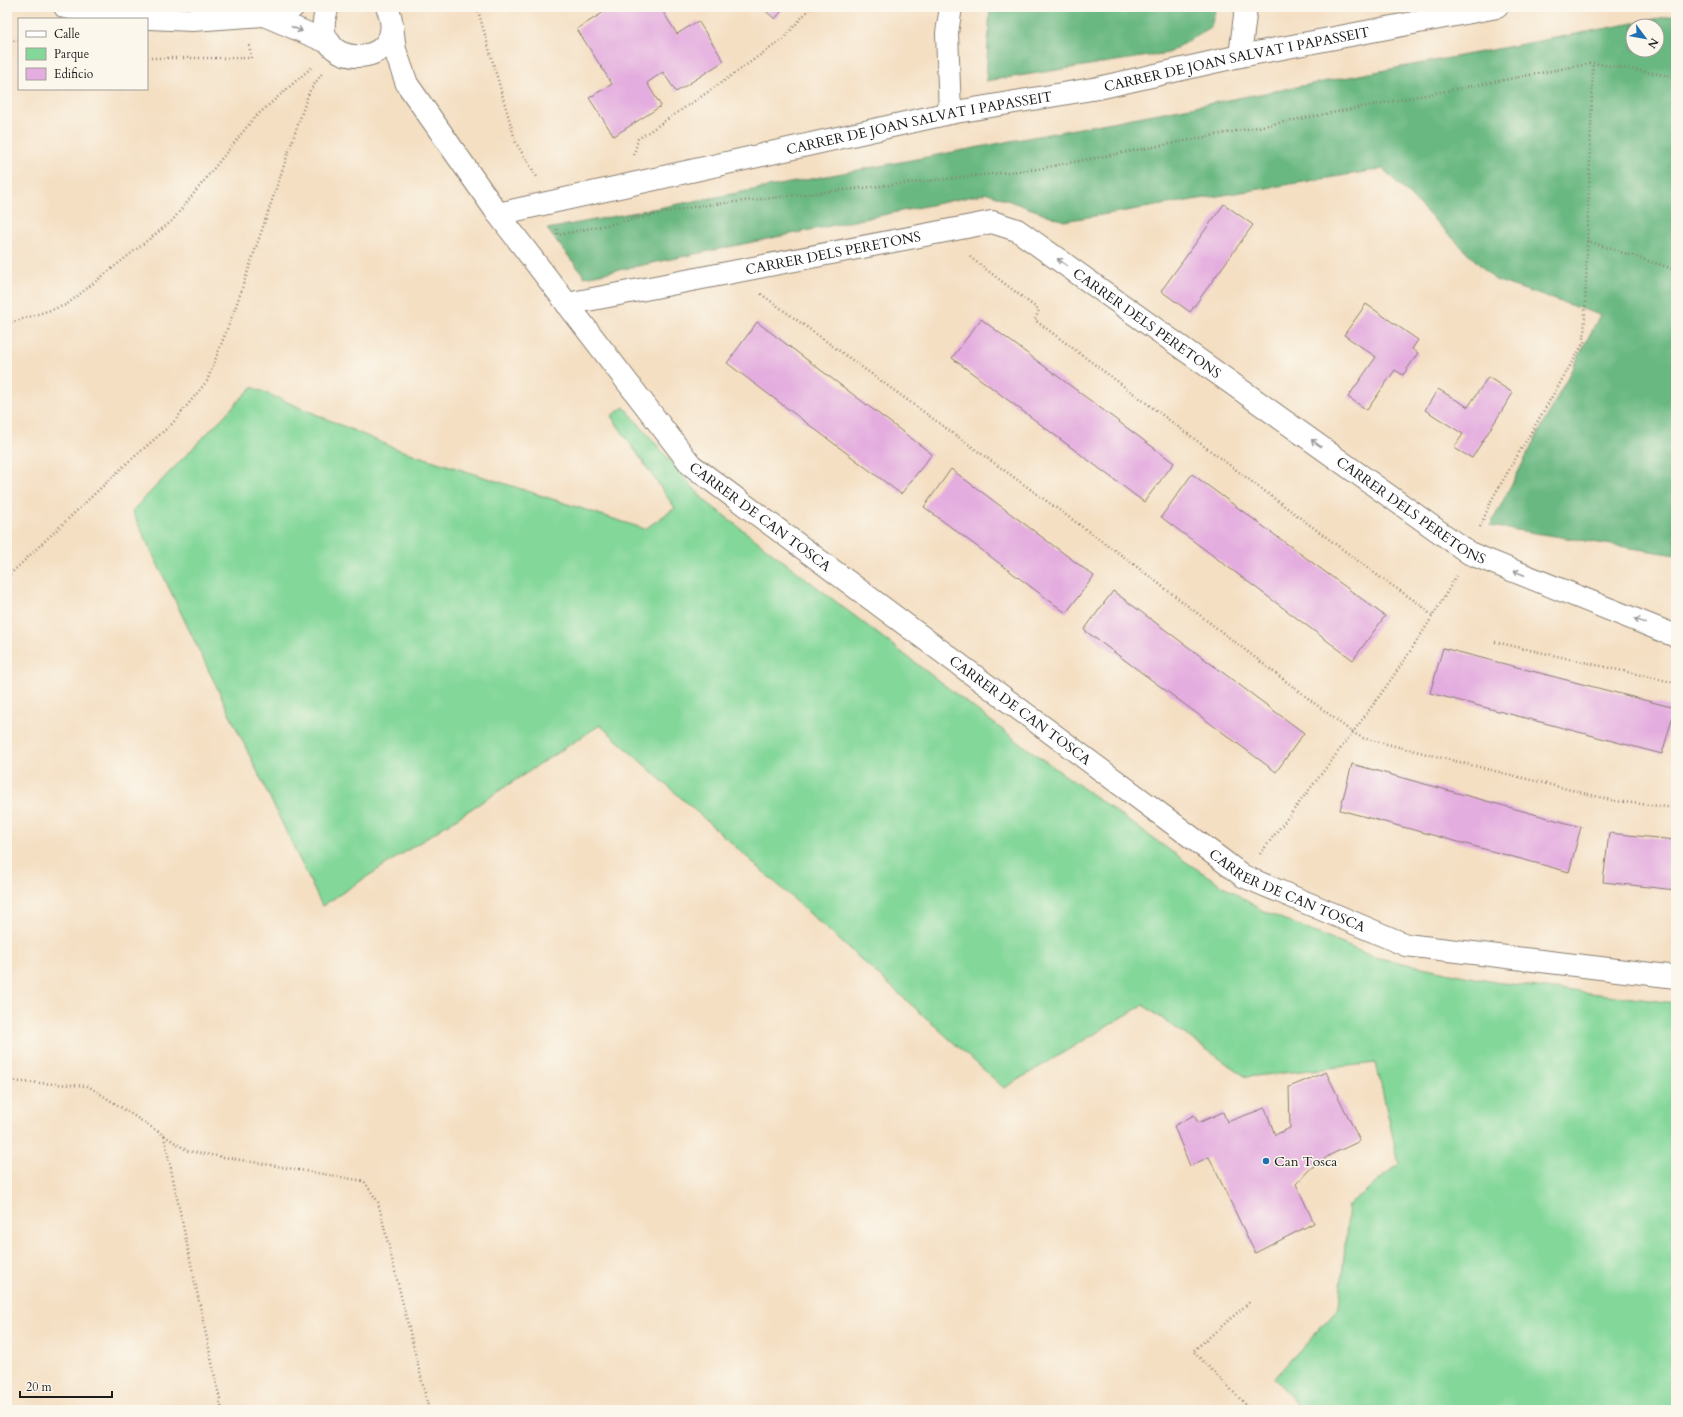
<svg xmlns="http://www.w3.org/2000/svg" width="1683" height="1417" font-family="Cardo,serif">
<rect width="100%" height="100%" fill="#fbf7ec"/>
<filter id="ink" filterUnits="userSpaceOnUse"><feTurbulence type="fractalNoise" baseFrequency=".025" numOctaves="2"/><feDisplacementMap in="SourceGraphic" scale="8" xChannelSelector="R" yChannelSelector="G"/><feConvolveMatrix kernelMatrix="1 2 1 2 8 2 1 2 1" color-interpolation-filters="sRGB"/></filter>
<filter id="wash" filterUnits="userSpaceOnUse"><feTurbulence type="fractalNoise" baseFrequency=".012" numOctaves="4" result="noise"/><feDisplacementMap in="SourceGraphic" scale="16" xChannelSelector="R" yChannelSelector="G"/><feGaussianBlur stdDeviation="0.9" result="paint"/><feColorMatrix in="noise" values="0 0 0 0 0 0 0 0 0 0 0 0 0 0 0 0 0 1.4 0 .05"/><feComposite in="paint" operator="in"/></filter>
<g filter="url(#wash)">
<rect width="100%" height="100%" fill="#f4dfc3"/>
<path fill="#82d799" stroke="#4f7a5a" d="M252,387L397,449L645,529L675,508L611,416L624,407L704,500L1013,738L1189,864L1261,910L1374,957L1494,982L1676,1003V1410H1303L1274,1378L1339,1307L1349,1205L1399,1164L1376,1063L1246,1077L1143,1005L1004,1088L600,725L322,906L132,511Z"/>
<path fill="#69b881" stroke="#426a4e" fill-rule="evenodd" d="M990,7H1216L1211,27L1168,53L986,81Z
M1676,15V555L1490,526L1600,315L1495,280L1383,169L1064,221L988,193L585,277L547,229ZM1633,26H1657V50H1633Z"/>
<g id="blocks">
<path fill="#e4addf" d="M612,7H660L677,34L698,21L724,61L676,92L663,72L647,83L661,106L614,136L589,98L612,84L577,29Z
M761,7H785L775,19Z
M1224,204L1253,225L1190,312L1161,291Z
M1366,304L1418,340L1412,349L1418,353L1403,375L1395,370L1367,410L1348,397L1376,357L1344,335Z
M981,319L1174,463L1144,502L952,358Z
M757,322L932,454L901,494L727,363Z
M1488,377L1513,393L1472,458L1454,448L1463,434L1425,410L1438,389L1468,407Z
M951,469L1094,576L1066,613L924,507Z
M1192,474L1385,616L1353,660L1161,517Z
M1113,591L1304,733L1276,772L1084,630Z
M1443,648L1675,708L1662,754L1430,693Z
M1352,764L1581,827L1569,872L1340,810Z
M1609,833L1676,840V890L1603,882Z
M1326,1072L1360,1141L1330,1155L1310,1169L1296,1184L1314,1223L1255,1253L1209,1157L1190,1166L1174,1126L1194,1115L1198,1123L1223,1112L1227,1122L1265,1108L1275,1135L1290,1128L1289,1087Z"/>
</g>
</g>
<g filter="url(#ink)">
<use href="#blocks" fill-opacity="0" stroke="#887e70" stroke-width="1"/>
<g fill="none" stroke-linecap="round" stroke-linejoin="round">
<g stroke="#887e70" stroke-width="24">
<g id="minor">
<path d="M65,7L107,16L192,20L264,15L293,7"/>
<path d="M328,7C301,73 415,72 387,7"/>
<path d="M264,15L330,43"/>
<path id="s1" d="M392,26L395,50L407,84L498,214L691,465L1218,857L1243,876L1406,945L1676,977"/>
<path d="M1240,56L1246,7"/>
<path d="M950,113L947,33L951,7"/>
<path id="s2" d="M498,214L950,113L1098,88L1240,56L1497,7"/>
<path id="s3" d="M567,304L992,222L1017,230L1469,553L1676,636"/>
</g>
</g>
<path stroke="#887e70" stroke-width="2.5" stroke-dasharray="1 3" stroke-linecap="butt" d="M477,7L516,143L537,177
M7,45L15,40H19
M147,58H251L249,43
M634,155L638,139L708,92L783,39L811,7
M557,229L558,235L698,206L1037,169L1593,63L1676,77
M1587,241L1676,270
M970,257L1039,310L1035,320L1381,578L1421,605L1433,617
M761,294L1128,560L1352,732L1363,738L1615,801L1676,808
M7,324L66,305L172,221L254,118L313,66
M1480,527L1492,499L1584,342L1593,63
M7,577L126,464L172,424L207,381L236,306L309,92L323,72
M1495,642L1676,683
M1260,854C1328,764 1401,676 1456,576
M7,1081L88,1086L188,1151L364,1181L378,1202L429,1410
M164,1136L222,1410
M1251,1410L1193,1351L1251,1301"/>
<use href="#minor" stroke="#fff" stroke-width="22"/>
</g>
<defs><path id="oneway-shaft" d="M-6 0H5M1.5-3L5.5 0L1.5 3" fill="none" stroke-width="1.6" stroke-linecap="round" stroke-linejoin="round"/></defs>
<g stroke="#999">
<use href="#oneway-shaft" transform="translate(297 29) rotate(23)"/>
<use href="#oneway-shaft" transform="translate(1062 262) rotate(-144)"/>
<use href="#oneway-shaft" transform="translate(1316 443) rotate(-144)"/>
<use href="#oneway-shaft" transform="translate(1519 573) rotate(-158)"/>
<use href="#oneway-shaft" transform="translate(1640 621) rotate(-158)"/>
</g>
</g>
<circle fill="#1f6fb2" stroke="#fbf7ec" stroke-width="1.5" cx="1266" cy="1161" r="4"/>
<g text-anchor="middle" stroke-width="3" stroke-linejoin="round" paint-order="stroke">
<g font-size="14" fill="#1c1c1c" stroke="#fbf7ec">
<text dy="5" stroke="none"><textPath href="#s2" startOffset="755">CARRER DE JOAN SALVAT I PAPASSEIT</textPath></text>
<text dy="5" stroke="none"><textPath href="#s2" startOffset="431">CARRER DE JOAN SALVAT I PAPASSEIT</textPath></text>
<text dy="5" stroke="none"><textPath href="#s3" startOffset="271">CARRER DELS PERETONS</textPath></text>
<text dy="5" stroke="none"><textPath href="#s3" startOffset="619">CARRER DELS PERETONS</textPath></text>
<text dy="5" stroke="none"><textPath href="#s3" startOffset="943">CARRER DELS PERETONS</textPath></text>
<text dy="5" stroke="none"><textPath href="#s1" startOffset="622">CARRER DE CAN TOSCA</textPath></text>
<text dy="5" stroke="none"><textPath href="#s1" startOffset="946">CARRER DE CAN TOSCA</textPath></text>
<text dy="5" stroke="none"><textPath href="#s1" startOffset="1270">CARRER DE CAN TOSCA</textPath></text>
</g>
<g font-size="14" fill="#1c1c1c" stroke="#fbf7ec" text-anchor="start">
<text x="1274" y="1166">Can Tosca</text>
</g>
</g>
<rect width="1683" height="1417" fill="none" stroke="#fbf7ec" stroke-width="24"/>
<rect x="18" y="18" width="130" height="72" fill="#fbf7ec" stroke="#a29f99"/>
<rect x="26" y="31" width="20" height="6" fill="#ffffff" stroke="#a29f99"/>
<text x="54" y="38" font-size="12" fill="#1c1c1c">Calle</text>
<rect x="26" y="48" width="20" height="12" fill="#82d799" stroke="#a29f99"/>
<text x="54" y="58" font-size="12" fill="#1c1c1c">Parque</text>
<rect x="26" y="68" width="20" height="12" fill="#e4addf" stroke="#a29f99"/>
<text x="54" y="78" font-size="12" fill="#1c1c1c">Edificio</text>
<g transform="translate(1645 38) rotate(122)"><circle r="19" fill="#fbf7ec" stroke="#a29f99"/>
<path d="M0-3L7 15L0 10L-7 15Z" fill="#1f6fb2"/>
<text y="-6" font-size="11" font-weight="bold" text-anchor="middle" fill="#1c1c1c">N</text>
</g>
<path d="M20 1391v6h92v-6" fill="none" stroke="#1c1c1c" stroke-width="2"/>
<text x="26" y="1391" font-size="12" fill="#1c1c1c" stroke="#fbf7ec" stroke-width="3" paint-order="stroke">20 m</text>
</svg>
